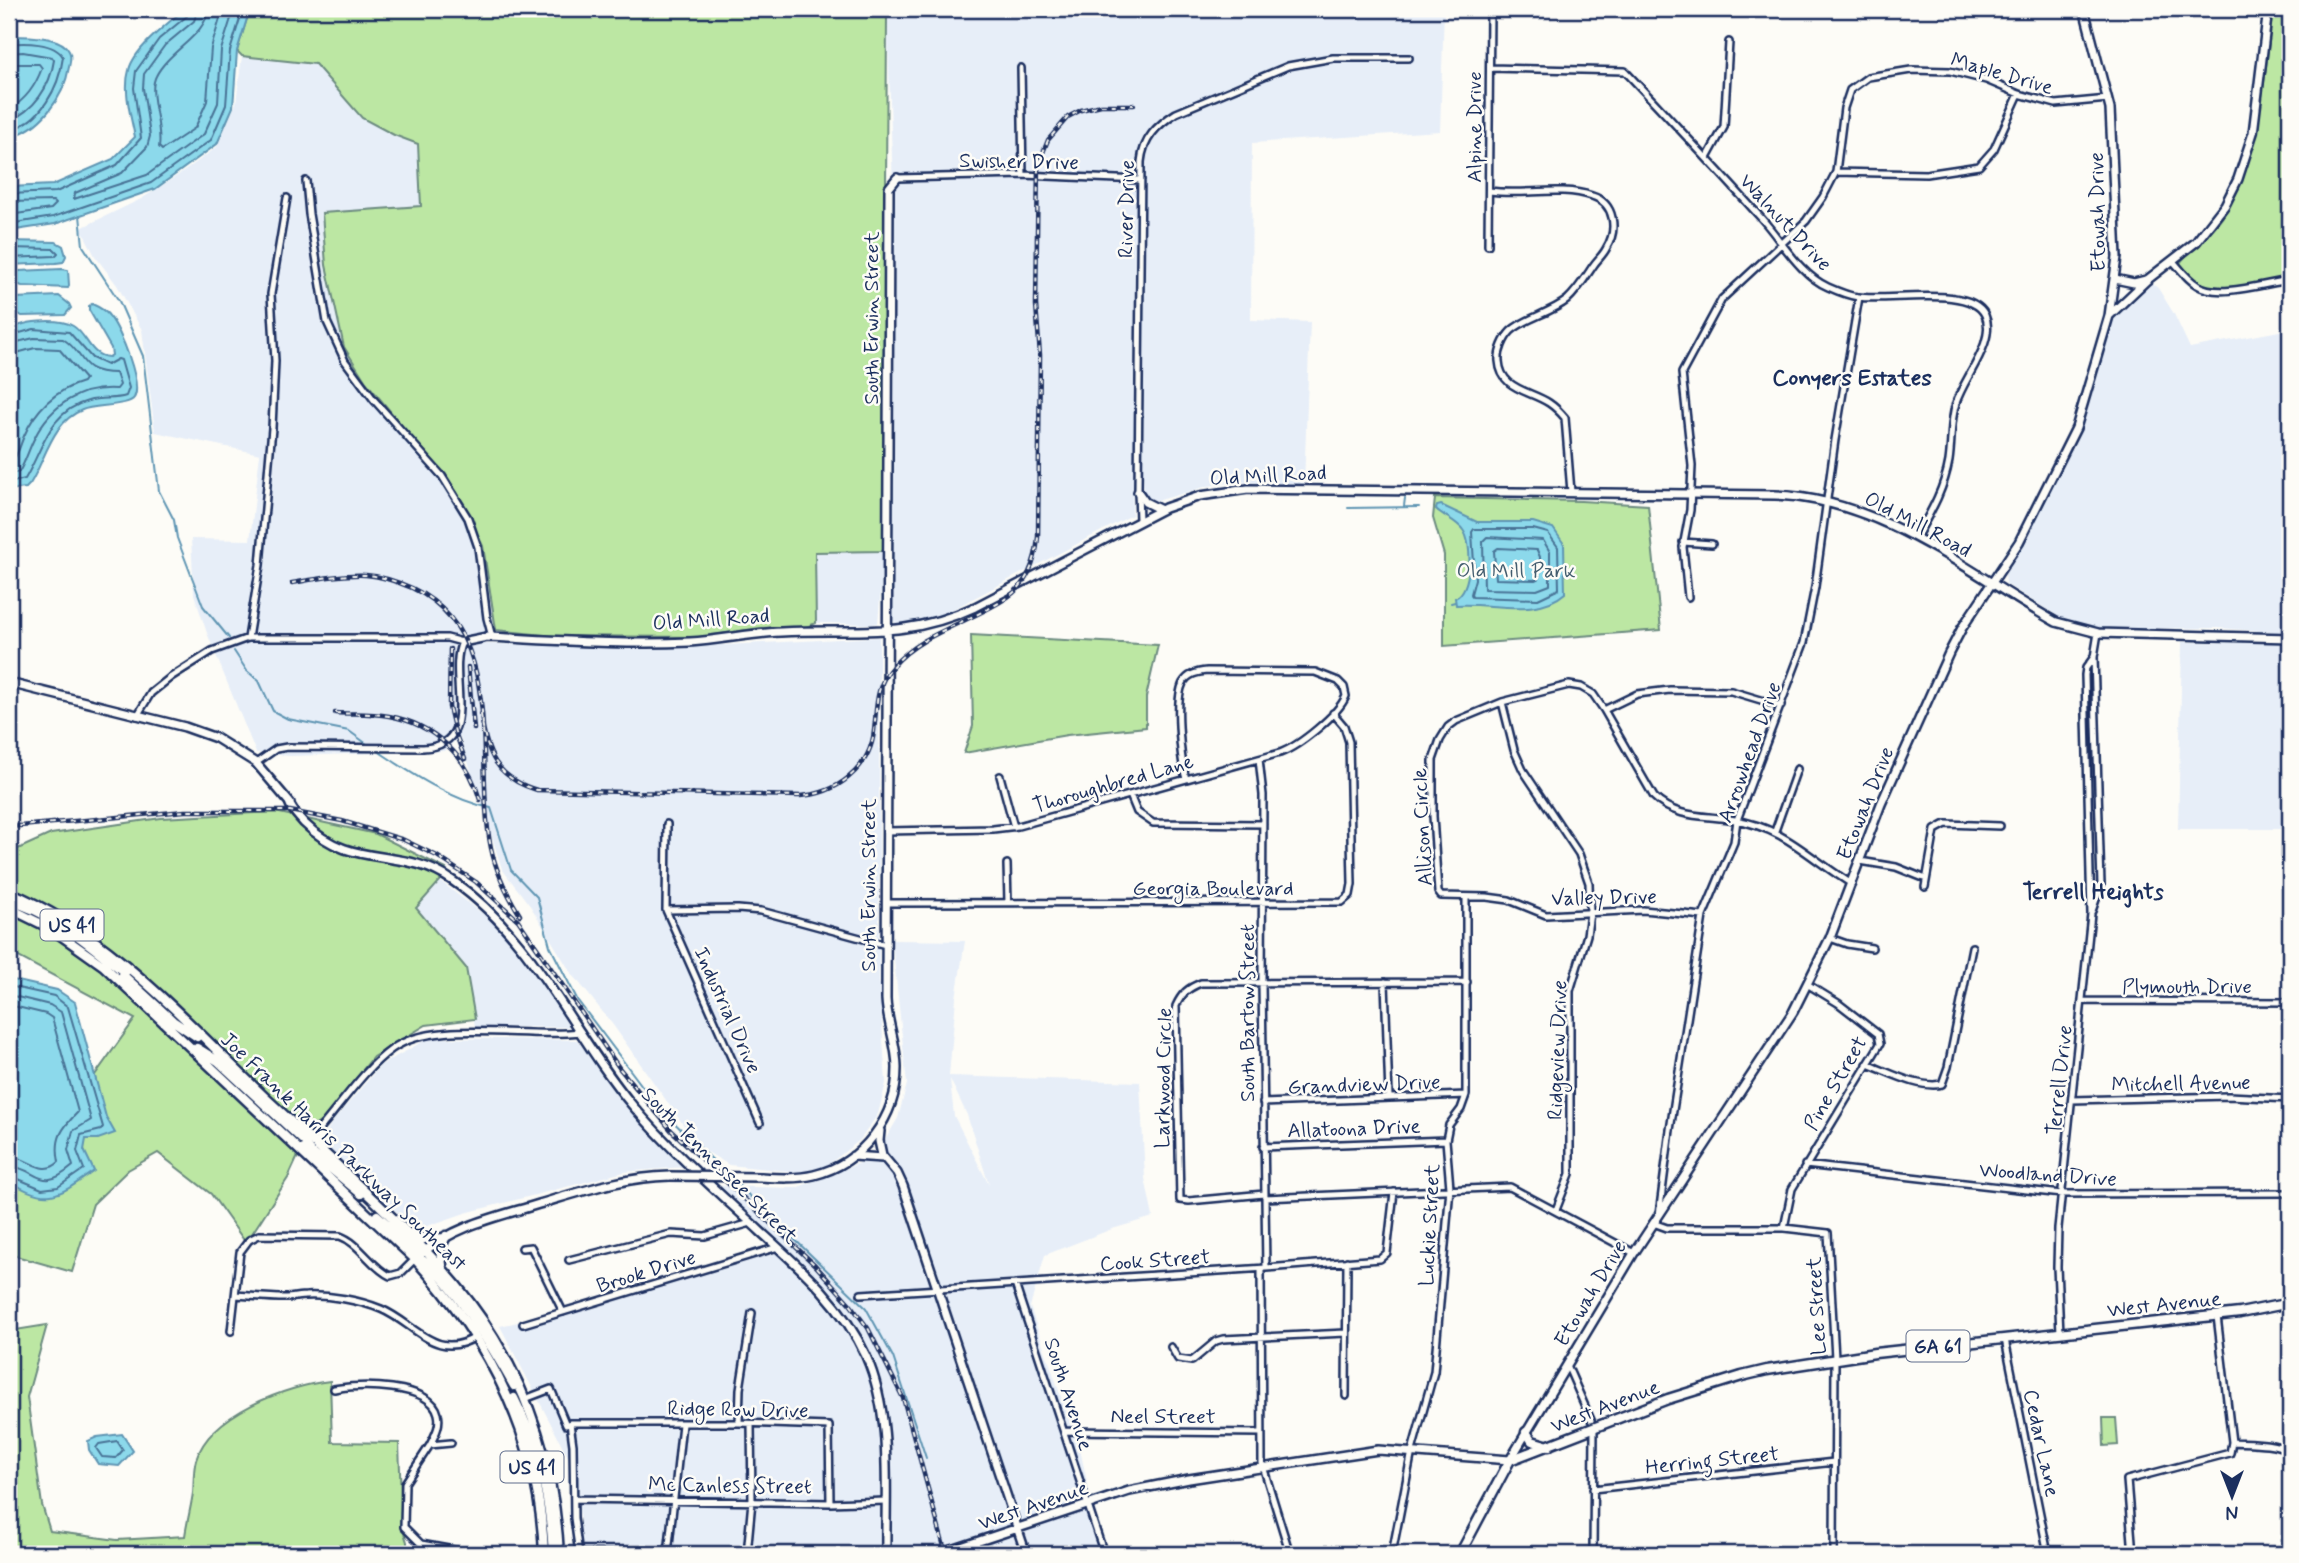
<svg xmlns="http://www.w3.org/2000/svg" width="2299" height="1563" font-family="Mynerve,sans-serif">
<rect width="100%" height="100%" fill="#fdfcf7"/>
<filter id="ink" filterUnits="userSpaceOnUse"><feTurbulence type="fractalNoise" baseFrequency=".0143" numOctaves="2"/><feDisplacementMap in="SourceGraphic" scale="14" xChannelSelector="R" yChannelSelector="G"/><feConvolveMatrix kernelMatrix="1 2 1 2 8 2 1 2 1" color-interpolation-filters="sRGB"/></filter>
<g filter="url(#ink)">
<path fill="#e7eef8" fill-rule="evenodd" d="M1119,9H1444L1440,131L1252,143L1251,320L1310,322L1304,485L1236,482L1208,486L1157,501L1144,496L1138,364L1132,515L938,617L898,625L892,620L893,189L887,11L1118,14Z
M242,56L315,64L362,118L394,135L418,144L421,206L322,214L326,265L344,347L365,379L414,437L457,492L483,546L496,630L454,644L726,645L879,637V980L886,1083L878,1114L860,1140L816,1174L729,1165L699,1147L613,1025L570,971L531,907L502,869L460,736L444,751L290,756L256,753L207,633L194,594L191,539L250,540L260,454L155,432L142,330L117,285L95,256L81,228L141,199L183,172L217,147L236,103Z
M2151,283L2158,288L2174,314L2190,348L2290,329V633L2217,628L2097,629L2061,618L2006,584L2005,574L2036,521L2079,429L2090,400L2106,340L2116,313L2140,289Z
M814,551H884L878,623L872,624L816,623Z
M2182,642L2290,643V829H2178Z
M440,881L501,928L542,979L569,1027H475L466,968L416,908Z
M892,940L965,941L956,998L949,1076L1140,1082L1145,1178L1153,1217L1112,1229L1045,1255L1030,1307L1081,1454L1103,1554H582L577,1474L500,1326L563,1312L787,1250L717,1186L796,1188L868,1160L884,1142L898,1118L907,1084ZM950,1079L967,1115L989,1185L954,1116Z
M429,1038L577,1040L684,1167L624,1172L465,1213L419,1229L337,1165L322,1138L334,1120L381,1065Z"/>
<path fill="#bce7a3" stroke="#6c8b80" stroke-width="2" d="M250,9H1119V14L887,11L884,551L815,552L816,623L806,627L760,628L701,637L554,636L496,630L483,546L457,492L366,382L344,347L326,265L322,213L421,206L418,144L394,135L362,118L315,64L242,56L237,51Z
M2290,16V277C2265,280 2223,294 2200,283C2192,278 2185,270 2180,263C2193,246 2212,234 2224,215C2261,155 2263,85 2272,17Z
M1435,498L1581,501L1648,505L1661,630L1444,646V555L1433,518Z
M971,635L1158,645L1146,697V727L1067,735L964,753L973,726Z
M275,812L376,834L446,869L440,881L416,908L466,968L475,1019L426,1025L373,1057L323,1120L311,1128L288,1178L246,1243L211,1194L158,1153L128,1170L93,1204L72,1272L9,1254V1195L135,1019L9,952V853L51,834L161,818Z
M47,1325L27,1397L42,1505L50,1531L117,1540L185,1536C187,1522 191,1507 193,1493C194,1483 193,1470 196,1460C210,1414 286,1386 330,1381L332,1442L399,1443L402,1527L407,1542V1554H9V1331Z
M2103,1418H2116L2118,1445L2104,1446Z"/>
<path fill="#8cd9eb" stroke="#5f95b3" stroke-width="2" d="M185,9H250L237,51L233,107L217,144L155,189L55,224L9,231V187L53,185L113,159L135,137C131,117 123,91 129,70C134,49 168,23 185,9Z
M13,36C28,37 61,35 69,51C72,56 70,62 69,67C64,98 40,130 9,137V38Z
M9,241L56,242L63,246L66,256L63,262L56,263L9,265Z
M62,269L68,270L69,285L68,288L22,286L14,283V275L19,271Z
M59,296L69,304L71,308L65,315L22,316L12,310V301L15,298Z
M92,304C99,307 106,311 110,317C120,329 143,384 134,398C129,406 94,405 82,410C52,422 46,458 30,484L26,488L9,490V332C19,320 59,318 73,326C87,334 90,357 109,357L112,355L111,348L89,310V306Z
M1441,505L1477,522H1533L1553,528L1564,544L1565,593C1537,618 1490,602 1456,605L1455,598C1472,592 1473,543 1463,530C1457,521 1443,516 1436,509L1437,506Z
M9,979L57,990L75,1002L106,1117L115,1133L98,1139H86L84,1150L94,1171C60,1195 47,1207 9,1180Z
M122,1434L133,1451L119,1466L98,1464L89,1450L88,1441L97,1437Z"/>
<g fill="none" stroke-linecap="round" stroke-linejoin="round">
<path stroke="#487396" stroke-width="2" d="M198,9L194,21L165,45L144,74L143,88L150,136L147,147L122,173L75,193L74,199L147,175L204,134L218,103L221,50L234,9
M208,9C207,35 169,50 156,76C147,93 163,126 159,147L162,150L195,128L207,101L211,48L223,9
M9,44C24,42 55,42 63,57C59,88 41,122 9,130
M9,53L23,52L52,57L54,60C50,88 34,110 9,121
M9,64H39L42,68C35,87 26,99 9,110
M9,194L56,192L117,165L141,138L134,88L136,71L159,39L187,16L189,9
M9,202L53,201L56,204L51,209L9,215
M9,224L53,217L151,183L211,140L226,105L230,51L243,9
M9,248L54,249L58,253L55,256L9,258
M9,336L34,329L69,332L92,358L107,365L118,359L121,360L129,388L126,396C114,400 101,397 88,401C49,411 43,449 25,479L9,483
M9,344L34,338L63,339C87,354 77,373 116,373L120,385L117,389C81,386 51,405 35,437C29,448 26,461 19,472L9,474
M9,355L35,348L59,349L85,379L83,382C55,390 35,410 24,436C20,445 17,459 9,464
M1474,529H1533L1548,533L1558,547L1559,589L1538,599L1472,597L1471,594L1475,579L1472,532Z
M1487,537L1543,540L1550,552V585L1537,590L1484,589L1483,541Z
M1498,548L1537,550L1540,557L1539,578L1535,580L1496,579L1494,551Z
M9,986L54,996L68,1007L103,1127L101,1130L81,1135L77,1151L84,1169L58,1187L42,1189L9,1175
M9,995L50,1005L61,1012L91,1120L73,1131L68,1150L73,1166C39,1195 39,1168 9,1166
M9,1005L46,1014L52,1018L78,1112C62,1128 54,1138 59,1162C42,1178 29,1157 9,1156
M117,1441L123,1450L116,1458L102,1457L96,1448L99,1444Z"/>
<path stroke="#5f95b3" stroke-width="2" d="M80,215L83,246L119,301L143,356L159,491L174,520L177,538L203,606L229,638
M1404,506L1405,498
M1348,508L1419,507
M1451,603L1455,602
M234,651L247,671L259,681L273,711L288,719L349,731L367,744
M378,751C412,774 451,800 491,808L511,870L537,897L550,946L578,1001L658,1107L727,1174
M734,1181L866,1308L893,1357L926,1458"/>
<g stroke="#1b2f5e" stroke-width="10">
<path id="street" d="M1021,68L1023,175
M1490,68L1625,71C1671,120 1717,169 1762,219C1782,241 1800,275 1828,287C1837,291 1849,296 1858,297C1888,302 1971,284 1985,315C1997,341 1964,377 1956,403C1950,421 1952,441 1949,461C1944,490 1930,513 1916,538
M1707,158L1724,127L1729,42
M1836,172L1926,174L1979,166L1994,149L2019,94
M897,178L1023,175L1141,180
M306,181L309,214L327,322L345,361L374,400L442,476L468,518L478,547L487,618L492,637
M1490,191C1523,196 1560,185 1592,196C1615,203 1618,230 1606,249C1603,255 1597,260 1593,266C1585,278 1578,290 1567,300C1551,313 1523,319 1511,331C1504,338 1498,352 1499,361C1501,390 1529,390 1549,403C1555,407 1560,412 1565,418L1571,492
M1488,245L1490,9
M2173,261C2180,269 2187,279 2197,285C2219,299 2265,283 2290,280
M1139,520L1138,492L1141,162C1143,139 1157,125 1176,113L1288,66L1333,58H1409
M1683,542L1712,544
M1688,597L1683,547L1690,510L1692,466L1682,373L1722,299L1806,221L1823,197L1836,172L1844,108L1850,90L1868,77L1911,70L1950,71L1986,80L2019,94L2056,104L2108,99
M248,638L260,565L272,428L275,361L271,294L287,198
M1502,702L1514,750L1523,770L1579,854L1589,883L1590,913L1587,935L1570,991V1174L1556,1210
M1604,710L1637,694L1670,690L1731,691L1781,706
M137,716L151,693L171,677L212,651L248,638H447L462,642C446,676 483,745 423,748L287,747L276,749L256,763
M1259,759L1263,795L1262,983L1266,1268
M1000,776L1014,827
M1130,795L1137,812L1153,823L1263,824
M667,824L666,910L760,1123
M886,831L993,829L1018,826L1280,753C1299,746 1338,715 1346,696L1344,687L1338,681L1315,672L1207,671C1197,672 1188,674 1183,683C1174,700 1181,761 1186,779
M1775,831L1797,769
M1860,861L1896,867L1926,879
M1007,864L1008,903
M1925,887L1935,830L1946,824L2000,826
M886,903L1342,902L1350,895L1352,884L1349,742L1344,726L1333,713
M666,910L738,909L761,911L886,945
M2092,911L2101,885L2094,657L2098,633
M1703,916L1643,910L1546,915L1509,900L1487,897L1441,896L1438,892L1433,816V760L1440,740L1448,727L1456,721L1502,702L1569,685L1581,687L1593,694L1604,710L1654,797C1676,819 1706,815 1735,820C1785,828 1810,859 1852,884
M1830,938L1847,944L1872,948
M1385,982L1389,1097
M2083,1001L2290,1002
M1867,1064C1889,1072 1919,1089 1942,1084L1948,1067L1972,947
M2072,1100L2229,1096L2290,1099
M1263,1103L1466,1095
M317,1132C340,1106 364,1069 392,1049C434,1018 527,1039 581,1032
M1263,1147L1446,1140
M1805,1165L2062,1194L2290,1193
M1264,1194L1189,1201L1180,1200L1176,1006C1182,993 1188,988 1201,983L1467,982
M1265,1198L1510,1187L1634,1253
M1659,1215L1670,1130L1703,916L1734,842L1737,820L1804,643L1815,587L1835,440L1859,297
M1653,1223L1667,1228H1784L1828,1233L1835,1358L1834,1554
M1784,1228L1792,1189L1880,1044L1878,1034L1838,1003L1807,984
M522,1248L531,1247L563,1312
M569,1260L671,1234L705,1236L751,1223
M1261,1269L1262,1463L1290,1554
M1015,1284L1104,1554
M861,1294L1266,1268L1380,1259L1387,1253L1394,1192
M236,1295C252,1296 269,1298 285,1298C292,1298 299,1296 306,1296C330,1295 359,1300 381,1309C415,1323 436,1363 477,1336
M523,1324L778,1247
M231,1331L240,1252L249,1240L259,1235L340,1236C360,1243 371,1267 390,1276L401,1273L415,1259
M2060,1333L2057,1267L2058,1228L2091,914L2085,675L2086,668L2094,657
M2005,1339L2048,1554
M1171,1347L1178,1359L1192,1361L1216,1341L1223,1339L1346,1333
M1567,1365L1591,1420
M334,1389C357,1384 431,1383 438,1414C441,1425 435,1435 430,1445
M1346,1396L1347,1261
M525,1399L551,1389L566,1425L570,1423L573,1445L574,1518L579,1554
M570,1423H739L829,1426L830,1503
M739,1423L740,1389L752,1313
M1065,1431L1261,1433
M2232,1442C2251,1443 2274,1442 2290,1451
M451,1443L430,1445L405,1483L404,1527L421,1544L459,1551L514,1554
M1593,1489L1834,1462
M574,1499L830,1503L885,1501
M544,1553L650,1554
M668,1554L682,1424
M747,1554L752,1501L751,1424
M790,1554H886
M1392,1554L1412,1451L1434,1372L1450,1188L1446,1140L1449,1125L1461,1109L1466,1095V897
M1593,1554L1594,1428
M2133,1554L2127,1480L2230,1453L2232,1442L2217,1316
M2286,1554L2290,1551"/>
</g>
<g stroke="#1b2f5e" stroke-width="12">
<path id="secondary" d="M2115,279L2134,283L2146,280
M2110,315L2147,280L2196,242L2225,205L2238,179L2253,133L2268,9
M1138,492L1145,502L1161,510
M462,642L487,637C554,640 623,645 690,642C721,640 751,633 781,632C855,628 904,640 975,607L1165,508L1200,496L1248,489L1775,495C1882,499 1967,572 2056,622L2098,633L2290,638
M9,683L185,727L216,738L256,763L290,803
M289,802C292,811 298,816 304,823C354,872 401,844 453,881C535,938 571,1032 633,1106C672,1152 718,1192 761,1232C802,1269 843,1305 866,1356C893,1417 885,1489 886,1554
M880,1131L879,1141L882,1155L897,1173L903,1186L1026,1554
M853,1156L883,1158
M761,1177C779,1178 797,1179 814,1175C863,1163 897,1117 897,1068C897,1044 887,1023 886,999C885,728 888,458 889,188L897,178
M421,1254C456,1225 497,1217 539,1204C583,1191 624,1177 670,1176
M940,1554L1129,1491L1189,1479L1378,1450L1510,1460L1634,1253L1793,1012L1830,938L1881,804L1949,653L1962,628L2019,542L2076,428L2109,316L2117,257L2110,109L2084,9"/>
</g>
<g stroke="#1b2f5e" stroke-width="13">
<path id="primary" d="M9,892C114,936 190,1027 272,1104C307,1136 341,1169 376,1202C420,1244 462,1285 494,1338C534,1404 555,1478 559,1554
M9,901C53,912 90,945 125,973
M9,908L52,929L104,966L415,1259C491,1341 540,1441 544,1554
M123,975L173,1021L197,1037
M197,1048L218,1061L307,1144
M318,1131L321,1148
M305,1147L361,1194
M377,1215L421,1254
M411,1234L424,1239L443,1238
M418,1258C445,1267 499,1359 514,1386
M442,1265L440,1249L446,1236
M514,1398C539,1447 550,1499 553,1553
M1526,1432L1532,1441L1549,1446
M1460,1554L1510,1460L1668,1399L1742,1376L1767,1370L1875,1353L2240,1313L2290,1303"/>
</g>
<use href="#street" stroke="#fdfcf7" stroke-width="5"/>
<use href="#secondary" stroke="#fdfcf7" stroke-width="7"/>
<use href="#primary" stroke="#fdfcf7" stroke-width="8"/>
<g stroke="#1b2f5e" stroke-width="4.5">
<path id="rail" d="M292,583C316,579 342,574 366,575C381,576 398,582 412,588C509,634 473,762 491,848C496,872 507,894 520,915
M450,649L449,707L455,732L465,759
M468,667L474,729
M335,713C353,714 371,713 389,716C434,724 468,757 480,800
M481,714C486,753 496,778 537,790L800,796C836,794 870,769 874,731C877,705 875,686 893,666C922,632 972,622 1008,597C1028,583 1036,561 1038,537L1040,355L1036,305L1038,165L1048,140L1068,117L1081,110L1101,105H1134
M9,827L185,811H290L342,821L404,840L437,856L476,882L518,920L620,1069L671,1130L815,1265L850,1304L868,1328L903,1398L946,1554"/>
</g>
<use href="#rail" stroke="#fdfcf7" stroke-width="2" stroke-dasharray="5" stroke-linecap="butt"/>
<g stroke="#1b2f5e" stroke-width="12" stroke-linecap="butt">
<path id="secondary-bridge" d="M670,1176L761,1177"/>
</g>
<use href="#secondary-bridge" stroke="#fdfcf7" stroke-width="7"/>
</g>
</g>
<g text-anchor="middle" stroke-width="5" stroke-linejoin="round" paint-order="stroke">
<g fill="#fdfcf7" stroke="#5f6c8c" stroke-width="2">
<rect x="40.5" y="909.5" width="63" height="31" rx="5"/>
<rect x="1906.5" y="1330.5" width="63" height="31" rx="5"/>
<rect x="500.5" y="1451.5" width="63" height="31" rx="5"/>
</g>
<g font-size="19" font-weight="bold" fill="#1b2f5e">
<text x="72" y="932">US 41</text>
<text x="1938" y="1353">GA 61</text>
<text x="532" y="1474">US 41</text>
</g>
<g font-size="21" fill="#1b2f5e" stroke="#fdfcf7">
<text transform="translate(2002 73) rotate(16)" y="7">Maple Drive</text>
<text transform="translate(1474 127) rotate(-90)" y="7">Alpine Drive</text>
<text transform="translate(1019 161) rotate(1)" y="7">Swisher Drive</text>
<text transform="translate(1126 209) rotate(-89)" y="7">River Drive</text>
<text transform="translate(2097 212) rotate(-91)" y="7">Etowah Drive</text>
<text transform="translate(1786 222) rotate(47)" y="7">Walnut Drive</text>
<text transform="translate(871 318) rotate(-90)" y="7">South Erwin Street</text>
<text transform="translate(1268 475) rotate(-3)" y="7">Old Mill Road</text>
<text transform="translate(1918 524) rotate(28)" y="7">Old Mill Road</text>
<text transform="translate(711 619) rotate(-4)" y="7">Old Mill Road</text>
<text transform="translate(1749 752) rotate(-70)" y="7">Arrowhead Drive</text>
<text transform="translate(1113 783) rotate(-16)" y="7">Thoroughbred Lane</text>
<text transform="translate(1865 803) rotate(-68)" y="7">Etowah Drive</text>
<text transform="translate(1422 827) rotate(-93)" y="7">Allison Circle</text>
<text transform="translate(868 885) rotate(-90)" y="7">South Erwin Street</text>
<text x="1213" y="895">Georgia Boulevard</text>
<text transform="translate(1604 897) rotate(-1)" y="7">Valley Drive</text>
<text x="2187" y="993">Plymouth Drive</text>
<text transform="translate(728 1010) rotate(66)" y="7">Industrial Drive</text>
<text transform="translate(1247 1013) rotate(-90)" y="7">South Bartow Street</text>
<text transform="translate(1557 1050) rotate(-88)" y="7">Ridgeview Drive</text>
<text transform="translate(1163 1078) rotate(-89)" y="7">Larkwood Circle</text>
<text transform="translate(2059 1080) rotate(-84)" y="7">Terrell Drive</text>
<text transform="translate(1835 1083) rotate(-60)" y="7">Pine Street</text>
<text transform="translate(2181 1083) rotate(-1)" y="7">Mitchell Avenue</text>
<text transform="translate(1364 1084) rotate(-2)" y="7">Grandview Drive</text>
<text transform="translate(1354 1128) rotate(-2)" y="7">Allatoona Drive</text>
<text transform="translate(344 1151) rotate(44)" y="7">Joe Frank Harris Parkway Southeast</text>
<text transform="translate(720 1165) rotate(45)" y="7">South Tennessee Street</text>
<text transform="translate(2048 1174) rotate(4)" y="7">Woodland Drive</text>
<text transform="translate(1429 1225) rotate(-87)" y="7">Luckie Street</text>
<text transform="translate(1155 1260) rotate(-4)" y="7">Cook Street</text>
<text transform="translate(646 1271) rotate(-17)" y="7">Brook Drive</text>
<text transform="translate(1590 1293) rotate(-59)" y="7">Etowah Drive</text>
<text transform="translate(2164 1304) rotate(-6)" y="7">West Avenue</text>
<text transform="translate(1816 1306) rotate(-93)" y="7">Lee Street</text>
<text transform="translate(1069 1394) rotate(72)" y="7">South Avenue</text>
<text transform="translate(1605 1406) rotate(-21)" y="7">West Avenue</text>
<text transform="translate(738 1409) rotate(1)" y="7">Ridge Row Drive</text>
<text x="1163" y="1423">Neel Street</text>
<text transform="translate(2042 1443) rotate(78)" y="7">Cedar Lane</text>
<text transform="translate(1712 1460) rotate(-6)" y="7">Herring Street</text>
<text transform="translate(730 1485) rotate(1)" y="7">Mc Canless Street</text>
<text transform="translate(1033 1505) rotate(-19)" y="7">West Avenue</text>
</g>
<g font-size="21" fill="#435d6f" stroke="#fdfcf7">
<text x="1516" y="577">Old Mill Park</text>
</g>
<g font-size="23" font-weight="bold" fill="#1b2f5e" stroke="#fdfcf7">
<text x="1852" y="385">Conyers Estates</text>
<text x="2093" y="899">Terrell Heights</text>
</g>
</g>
<rect width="2299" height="1563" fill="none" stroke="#fdfcf7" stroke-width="35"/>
<rect x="18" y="18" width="2264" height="1528" fill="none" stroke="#1b2f5e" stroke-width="2.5" filter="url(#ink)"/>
<g transform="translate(2232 1496) rotate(180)" stroke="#fdfcf7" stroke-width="5" paint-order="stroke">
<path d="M0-5L12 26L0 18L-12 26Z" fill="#1b2f5e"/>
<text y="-10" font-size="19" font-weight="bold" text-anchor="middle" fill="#1b2f5e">N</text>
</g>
</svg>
